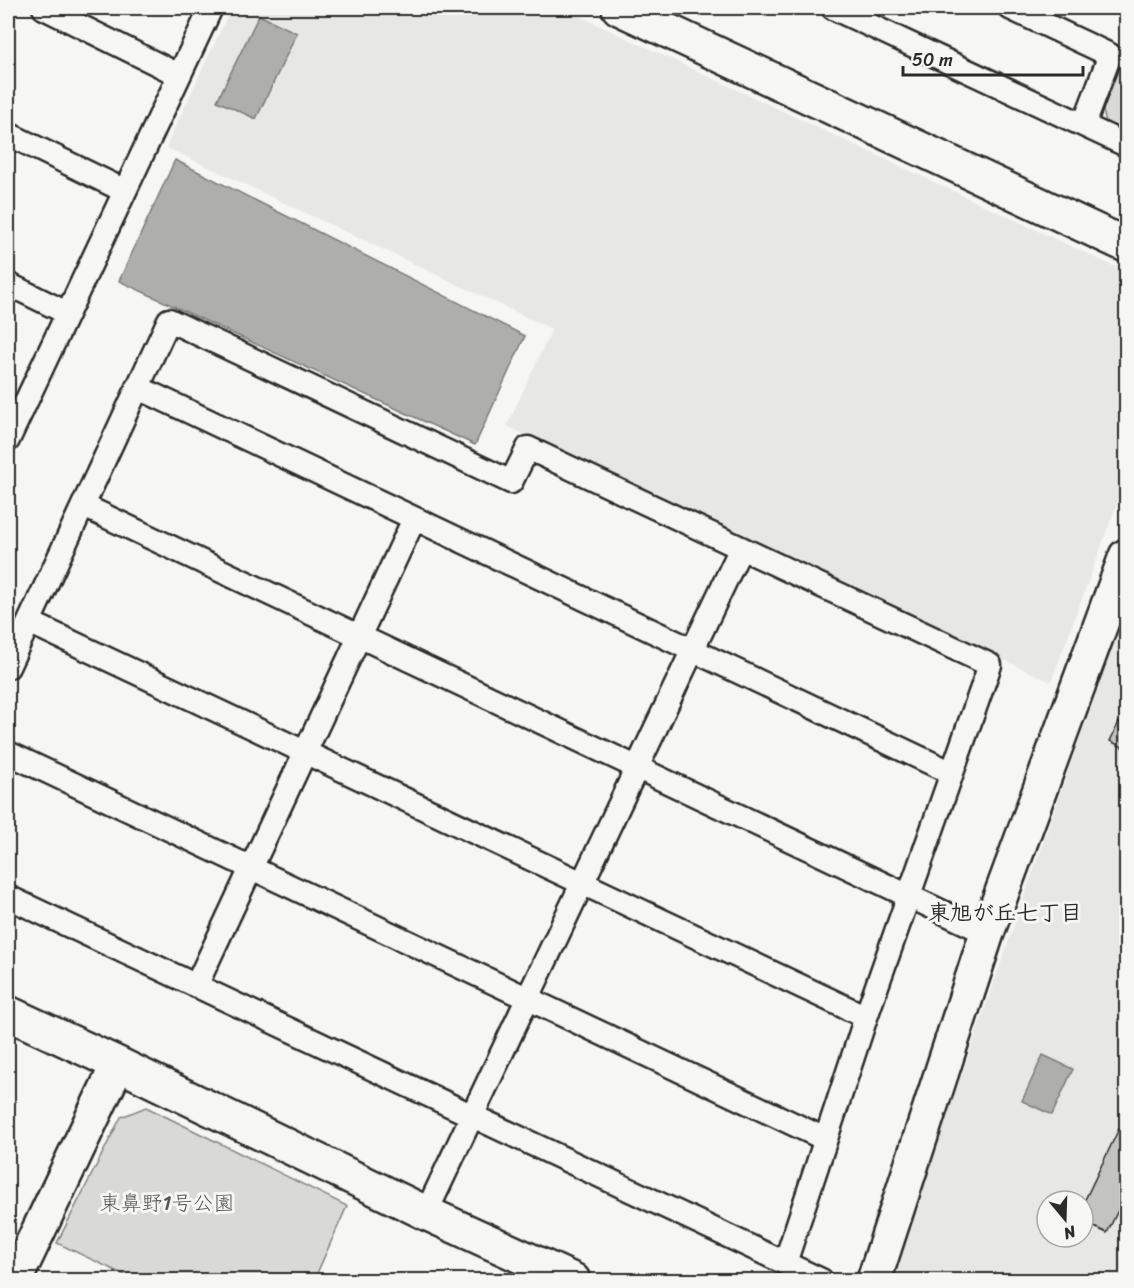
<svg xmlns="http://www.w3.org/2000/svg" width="1134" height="1288" font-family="Sriracha,'Klee One',sans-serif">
<rect width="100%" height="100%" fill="#f6f6f2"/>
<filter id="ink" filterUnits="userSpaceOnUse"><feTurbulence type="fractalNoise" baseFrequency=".0167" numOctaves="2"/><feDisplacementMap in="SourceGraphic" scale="12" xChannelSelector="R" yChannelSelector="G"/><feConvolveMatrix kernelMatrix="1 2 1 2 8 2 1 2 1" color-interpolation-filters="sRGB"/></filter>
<g filter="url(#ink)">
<path fill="#e7e7e3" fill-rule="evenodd" d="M231,8H562L1126,272V479L1051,682L507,426L552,329L166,147Z
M1126,606V1280H890ZM1047,1201H1083V1237H1047Z"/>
<path fill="#d9d9d5" stroke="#828280" stroke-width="1.5" d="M1126,44V133L1107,126L1102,107Z
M146,1107L347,1206L314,1280H135L57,1243L121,1117Z"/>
<path fill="#aeaeab" stroke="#7a7a78" stroke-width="1.5" d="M259,15L297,33L256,119L217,101Z
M175,160L525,336L475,445L119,281Z
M1043,1055L1073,1069L1052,1115L1022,1101Z"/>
<path fill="#c3c3c0" stroke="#2b2b2b" stroke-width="1.5" d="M1119,722L1126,726V749L1110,741Z
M1126,1114V1194L1107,1233L1083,1222V1204Z"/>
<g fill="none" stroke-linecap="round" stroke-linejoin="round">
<g stroke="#2b2b2b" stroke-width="27">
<path id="street" d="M44,8L179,75
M833,8L1126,145
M1010,8L1110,55L1084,124
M8,134L123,190
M8,284L67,313
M137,387L952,773
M8,440L211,8
M84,506L987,933
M29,622L866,1017
M8,667L169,320L511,482L528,448L990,665L866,1017L785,1263
M8,753L825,1139
M8,897L821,1280
M196,986L414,519
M426,1213L741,548"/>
</g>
<g stroke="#2b2b2b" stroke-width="38">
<path id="secondary" d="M619,8L1126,245
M8,1013L118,1064
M15,1280L118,1064L426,1213L573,1280
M874,1280L987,933L1126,556"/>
</g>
<use href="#street" stroke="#f6f6f2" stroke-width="22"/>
<use href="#secondary" stroke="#f6f6f2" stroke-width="33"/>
</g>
</g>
<g text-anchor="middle" stroke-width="6" stroke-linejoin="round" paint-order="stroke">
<g font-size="21" fill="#565656" stroke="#f6f6f2">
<text x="167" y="1210">東鼻野1号公園</text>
</g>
<g font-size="22" font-weight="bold" fill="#2b2b2b" stroke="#f6f6f2">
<text x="1005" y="920">東旭が丘七丁目</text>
</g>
</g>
<rect width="1134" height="1288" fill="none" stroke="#f6f6f2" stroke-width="30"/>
<rect x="15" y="15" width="1104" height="1258" fill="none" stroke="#2b2b2b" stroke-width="2" filter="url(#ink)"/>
<g transform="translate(1065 1219) rotate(161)"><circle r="28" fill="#f6f6f2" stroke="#a5a5a2" stroke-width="1.5"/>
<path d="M0-4.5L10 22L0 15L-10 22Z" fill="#2b2b2b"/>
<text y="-9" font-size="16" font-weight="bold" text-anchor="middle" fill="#2b2b2b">N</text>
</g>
<path d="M903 66v9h180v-9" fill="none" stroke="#2b2b2b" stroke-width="3"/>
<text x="912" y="66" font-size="18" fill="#2b2b2b" stroke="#f6f6f2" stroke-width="4.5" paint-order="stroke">50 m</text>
</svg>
